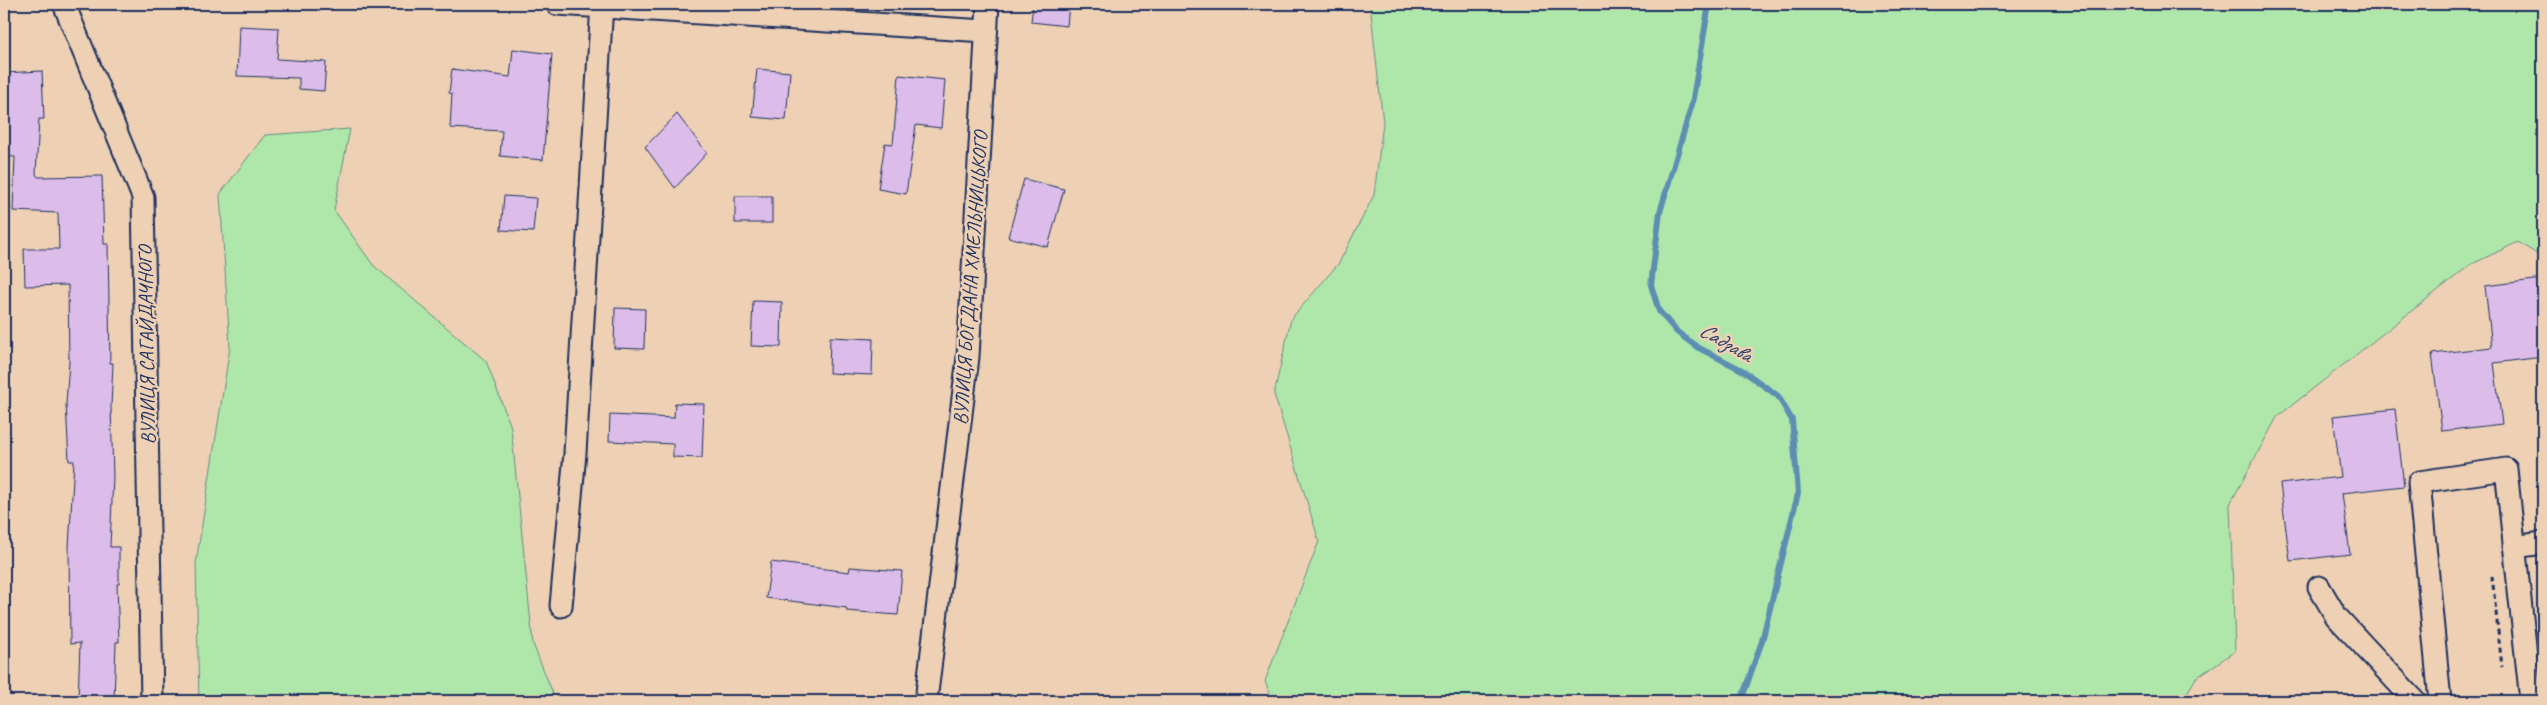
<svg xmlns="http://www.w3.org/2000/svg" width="2547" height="705" font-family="Caveat,sans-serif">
<rect width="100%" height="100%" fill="#eed1b5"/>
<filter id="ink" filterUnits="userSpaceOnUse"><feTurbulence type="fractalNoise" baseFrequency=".02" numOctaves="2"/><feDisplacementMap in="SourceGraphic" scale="10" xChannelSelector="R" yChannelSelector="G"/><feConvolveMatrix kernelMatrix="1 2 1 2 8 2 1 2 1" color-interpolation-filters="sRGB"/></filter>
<g filter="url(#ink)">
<path fill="#afe7aa" stroke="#658b84" d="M1370,4H2543V258L2518,242L2470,265L2277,417L2230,504L2235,651L2196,678L2182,701H1273L1265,681L1319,541L1274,394L1291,319L1339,263L1374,195L1383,123Z
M350,129L334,210L373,265L486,361L511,427L533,644L556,701H199L196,563L230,347L220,194L265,135Z"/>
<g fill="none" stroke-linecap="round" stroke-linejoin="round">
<path stroke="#5c8eb2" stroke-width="6" d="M1709,4L1692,104L1660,212L1651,285L1659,311L1677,332L1697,347L1742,370L1778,396L1792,420L1798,493L1762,641L1741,701"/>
</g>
<path fill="#dcbdea" stroke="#1b2f5e" d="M1033,4H1069L1067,26L1031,22Z
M239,26L279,28L277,59L326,62L324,91L299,89V78L237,76Z
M513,49L552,54L543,160L500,156L502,131L450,128L452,94L449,93L452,69L510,77Z
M757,69L790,72L786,120L752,117Z
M42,71L44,119H39L36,174L38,177L102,176L104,244H108L110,363H113L111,406L113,477L110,547H119V584H117L119,642H116L114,701H78L80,643L70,644L69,547L74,461H69L66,404L69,362L68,285L25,286L24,249H59L58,213L13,211L15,157L4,156V73Z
M899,75L945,80L941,128L916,125L906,194L878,189L885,143L893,144Z
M677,114L707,153L675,188L645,147Z
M1024,179L1064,189L1048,247L1008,237Z
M504,196L536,198L533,232L501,230Z
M735,196H772V223H735Z
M2543,279V357L2494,363L2502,424L2442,431L2432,354L2492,347L2485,286Z
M753,301L782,302L781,347L751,346Z
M615,308L645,309L644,349L614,348Z
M830,337L873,339L872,375L829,373Z
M675,403L704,404L702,458L673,457V444L609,441L610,415L674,418Z
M2395,409L2404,486L2342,493L2350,554L2290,561L2280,484L2341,477L2333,416Z
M771,562L849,572L850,567L902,571L898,615L846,611L847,608L766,598Z"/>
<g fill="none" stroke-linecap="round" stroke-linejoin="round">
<g stroke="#1b2f5e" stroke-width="25">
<path id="minor" d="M64,4L143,197L152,701
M557,4L985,31
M2514,547L2543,543
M2319,587L2336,616L2415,701
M561,606L575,453L602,4
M926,701L968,357L988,4
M2440,701L2419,482L2506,469L2531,701"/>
</g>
<path stroke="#1b2f5e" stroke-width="3" stroke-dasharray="5 4" stroke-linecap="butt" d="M2492,576L2502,667"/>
<use href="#minor" stroke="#eed1b5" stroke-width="21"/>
</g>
</g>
<g text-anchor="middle" stroke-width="5" stroke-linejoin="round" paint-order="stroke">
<g font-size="20" fill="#1b2f5e" stroke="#eed1b5">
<text transform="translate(970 278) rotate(-86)" y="7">ВУЛИЦЯ БОГДАНА ХМЕЛЬНИЦЬКОГО</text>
<text transform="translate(146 345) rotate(-91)" y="7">ВУЛИЦЯ САГАЙДАЧНОГО</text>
</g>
<g font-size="21" font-style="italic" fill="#263f6c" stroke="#eed1b5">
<text transform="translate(1726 342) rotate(30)" y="7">Садзава</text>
</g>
</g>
<rect width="2547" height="705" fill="none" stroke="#eed1b5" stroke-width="20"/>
<rect x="10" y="10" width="2527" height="685" fill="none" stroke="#1b2f5e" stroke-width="2" filter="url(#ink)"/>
</svg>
